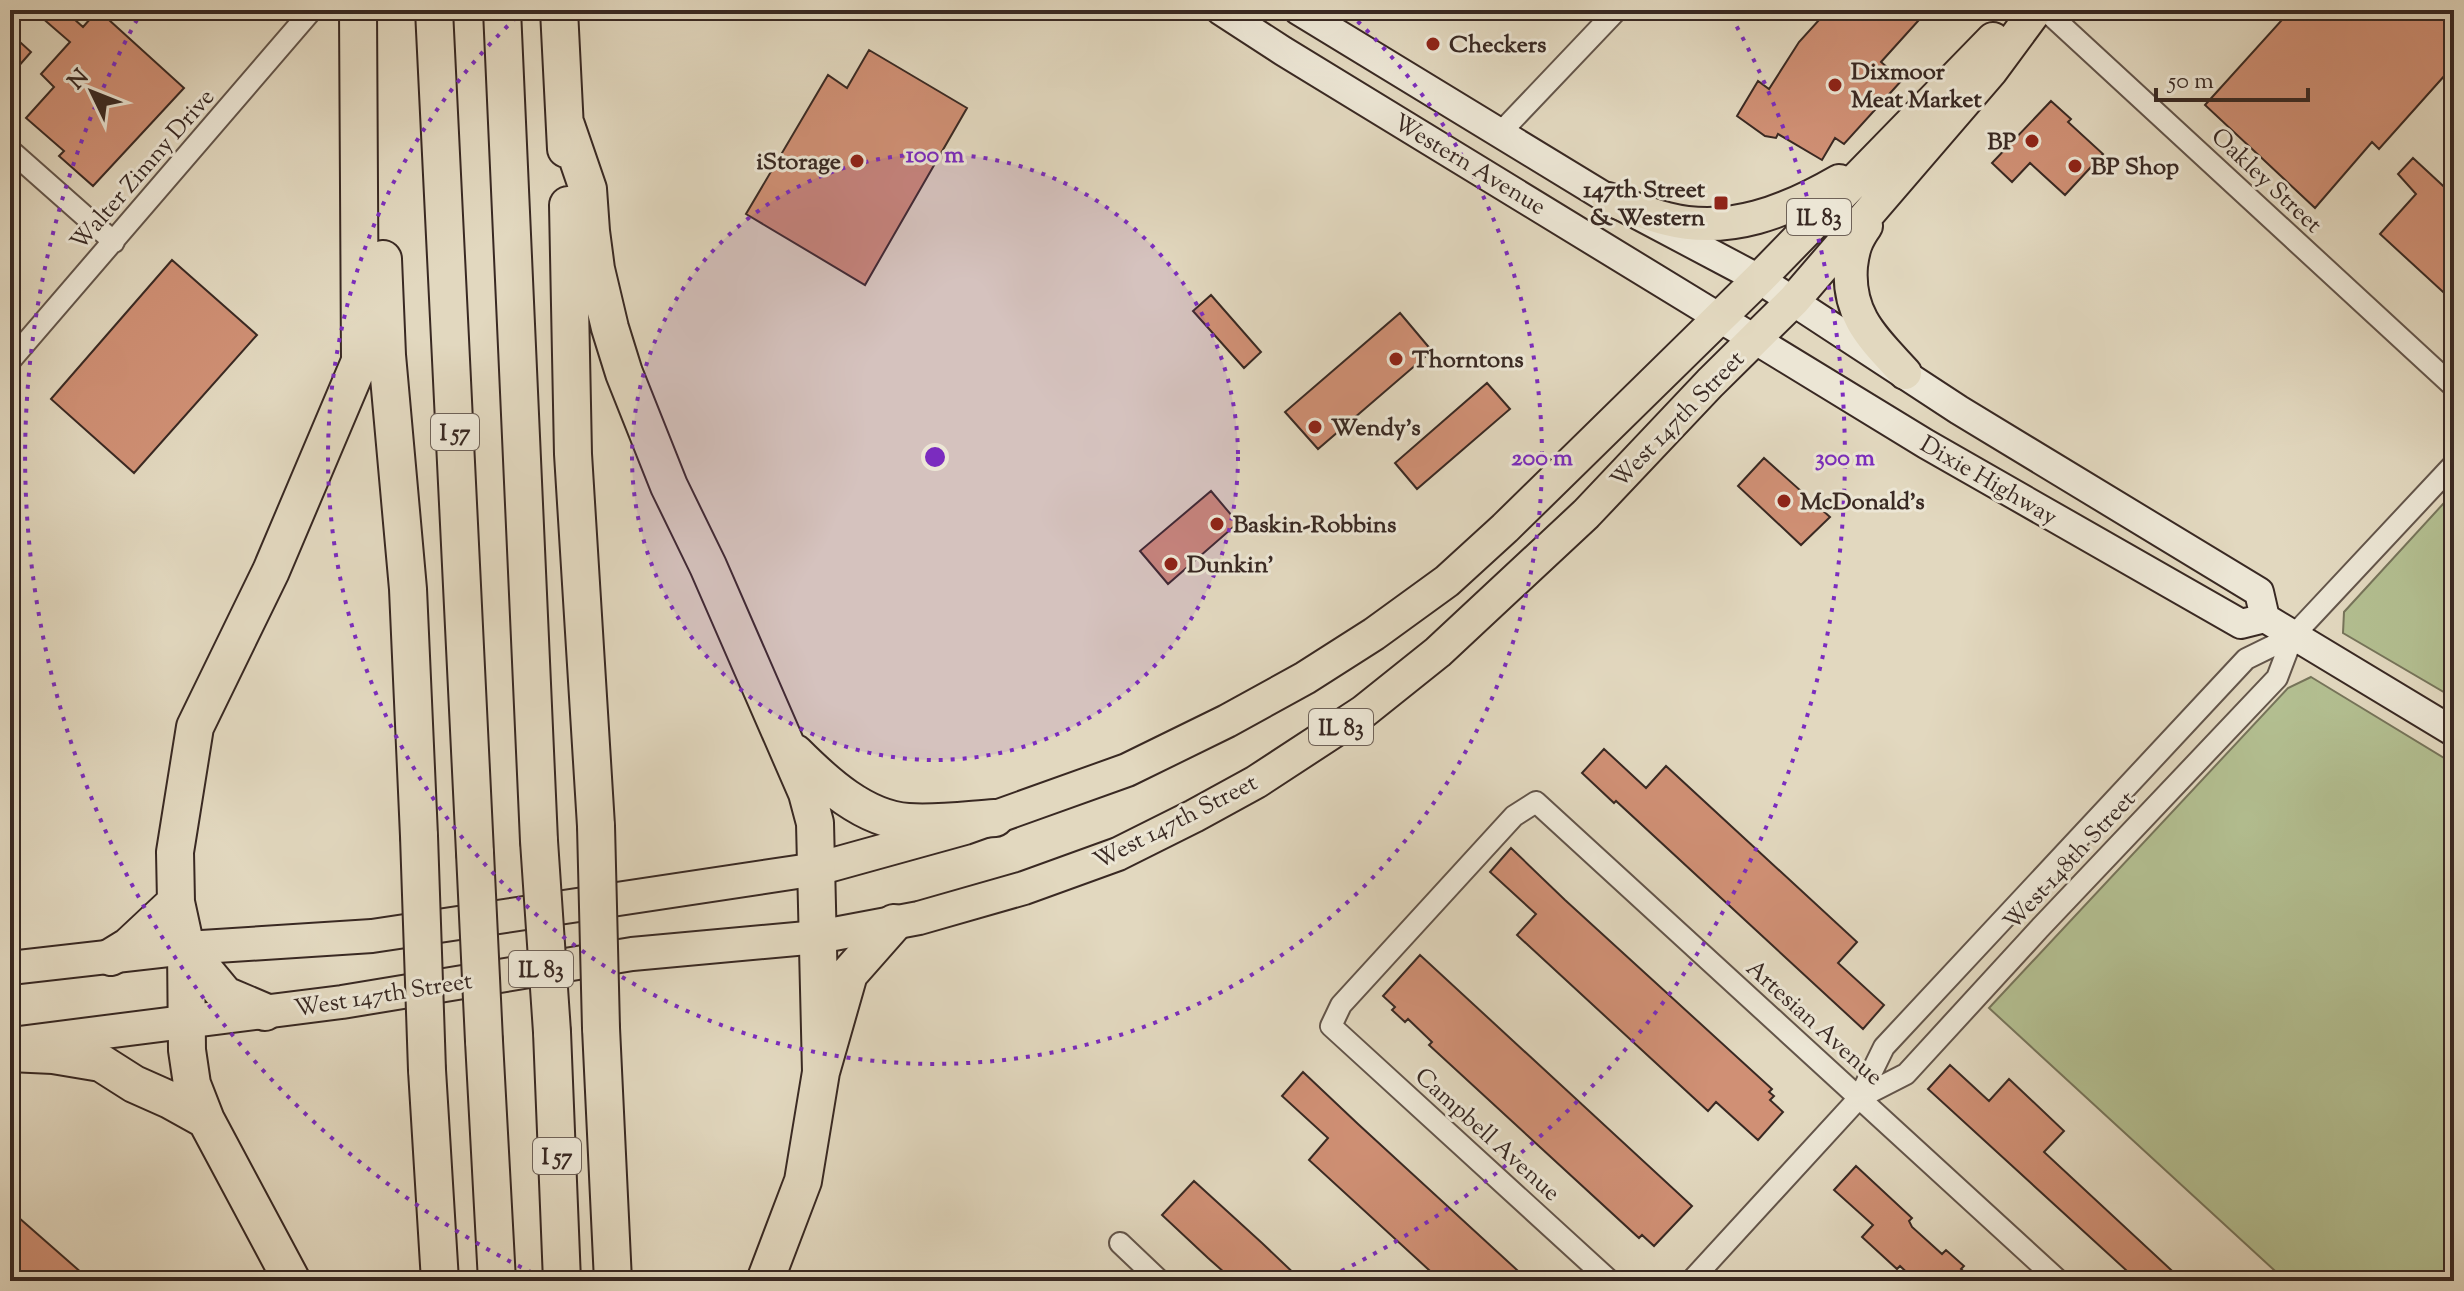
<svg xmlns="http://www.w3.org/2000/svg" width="2464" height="1291" font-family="'Sorts Mill Goudy',serif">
<rect width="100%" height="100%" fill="#e2d8bf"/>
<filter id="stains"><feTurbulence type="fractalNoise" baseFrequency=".0025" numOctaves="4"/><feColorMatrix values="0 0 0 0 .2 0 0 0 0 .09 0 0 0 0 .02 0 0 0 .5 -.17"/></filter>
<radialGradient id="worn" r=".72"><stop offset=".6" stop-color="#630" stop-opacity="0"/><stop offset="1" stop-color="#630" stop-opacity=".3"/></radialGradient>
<path fill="#b3bf91" stroke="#76745a" stroke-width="2" d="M2454,492V698L2343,633L2344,612Z
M2311,677L2454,764V1281H2286L1989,1008L2288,688Z"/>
<path fill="#d09075" stroke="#392923" stroke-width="2" d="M33,10H64L83,27L98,10L184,88L93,186L59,156L64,151L26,118L54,87L41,74L70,42Z
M1828,10H1928L1881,62L1902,80L1844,144L1835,138L1822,160L1778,134L1776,138L1765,136L1737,116L1758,81L1769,89L1799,42Z
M2291,10H2454V65L2379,149L2372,142L2315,208L2205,105Z
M10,33L31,52L10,76Z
M869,50L967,108L865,285L746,214L828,75L847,88Z
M2051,101L2071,119L2068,122L2103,154L2065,195L2030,163L2012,182L1992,163Z
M2413,158L2454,196V302L2380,234L2416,194L2398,174Z
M172,260L257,335L134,473L51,399Z
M1211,295L1261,352L1244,368L1193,311Z
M1400,313L1432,351L1318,449L1285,412Z
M1487,383L1510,409L1417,489L1395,463Z
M1764,458L1830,517L1801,545L1738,486Z
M1211,491L1238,523L1168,584L1140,551Z
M1604,749L1646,788L1666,766L1857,942L1838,963L1884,1005L1863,1029L1616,801L1614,803L1582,773Z
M1511,848L1565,900L1772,1089L1769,1092L1774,1096L1770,1100L1783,1112L1758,1140L1716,1102L1708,1111L1517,935L1536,914L1490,872Z
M1420,955L1692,1206L1654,1246L1642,1235L1639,1238L1429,1045L1432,1042L1408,1019L1405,1022L1392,1010L1395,1007L1383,996Z
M1950,1065L1989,1101L2009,1079L2064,1131L2044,1152L2183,1281H2138L1928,1089Z
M1303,1072L1358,1124L1529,1281H1441L1309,1160L1328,1138L1282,1096Z
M1856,1166L1912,1218L1909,1221L1912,1227L1942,1254L1946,1250L1964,1266L1961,1269L1974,1281H1916L1900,1266L1897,1269L1862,1237L1873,1225L1834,1190Z
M1194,1181L1262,1243L1302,1281H1234L1208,1258L1162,1215Z
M10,1210L91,1281H10Z"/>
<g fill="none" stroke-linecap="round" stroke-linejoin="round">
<g stroke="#63554a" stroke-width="24">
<path id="minor" d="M2045,10L2454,387
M1501,132L1617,10
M10,150L114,242
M10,361L312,10
M1859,1098L1906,1074L2039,929L2277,678L2293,636
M1120,1243L1160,1281
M1610,1281L1331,1026L1341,1005L1514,816L1536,802L2059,1281
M1691,1281L1859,1098L1884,1047L2246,659L2293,636L2454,464"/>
</g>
<g stroke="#392923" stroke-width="32">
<path id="secondary" d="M1220,10L1283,51L1926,444L2241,624L2265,618
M1298,10L1608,199L1759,279L1959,410L2259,592L2265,618L2454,732"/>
</g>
<g stroke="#392923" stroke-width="36">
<path id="primary" d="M1608,199C1628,206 1647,214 1667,219C1729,235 1787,211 1839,181
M1866,226C1856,240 1853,249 1851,266C1847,316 1874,339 1905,373
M10,968L186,948L372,936L817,869L965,828L1127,770L1227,721L1305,678L1374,634L1447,581L1505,528L1759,279L1993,39
M19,1043L342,1002L632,954L818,937L919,918L1024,888L1118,854L1194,816L1256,782L1363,712L1438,652L1586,514L1710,383L1794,300L1991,71L2036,10"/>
</g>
<g stroke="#392923" stroke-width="40">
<path id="motorway" d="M434,10L475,853
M502,10L539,841
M559,10L566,149
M566,125L588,189L591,231L596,269L610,328L624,373L669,486L708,566L807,793L815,823L821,1072
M568,205L573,454L596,826
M383,259L387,355L408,589L419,836
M795,753C825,783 864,819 908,822C937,824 966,820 995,818
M186,948L225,995L265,1012
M111,957L129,946L176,902
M601,1028L613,1281
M552,1032L562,1281
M484,1041L497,1281
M10,1053L53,1055L101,1063L134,1084L170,1100L206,1120
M427,1070L440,1281
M292,1281L206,1120L192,1084L187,1050L186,948L176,902L175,852L195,727L271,571L360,361L358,10
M765,1281L803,1181L821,1072L849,974L894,923"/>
</g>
<use href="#minor" stroke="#ece6d5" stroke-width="20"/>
<use href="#secondary" stroke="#ece6d5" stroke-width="28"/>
<use href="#primary" stroke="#e2d8bf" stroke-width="32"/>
<use href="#motorway" stroke="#e2d8bf" stroke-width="36"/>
<g stroke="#392923" stroke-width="40" stroke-linecap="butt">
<path id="motorway-bridge" d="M596,826L601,1028
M419,836L427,1070
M539,841L552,1032
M475,853L484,1041"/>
</g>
<use href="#motorway-bridge" stroke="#e2d8bf" stroke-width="36"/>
</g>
<circle cx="935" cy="457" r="303" fill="#7b2cbf" fill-opacity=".12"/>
<g fill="none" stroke="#7b2cbf" stroke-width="4" stroke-dasharray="4 8">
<circle cx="935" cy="457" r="303"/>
<path d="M1349 13A607 607 0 1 1 521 13"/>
<path d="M543 1278A910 910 0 0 1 139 16M1731 16A910 910 0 0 1 1327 1278"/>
</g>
<g fill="#8f2418" stroke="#ece6d5" stroke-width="3">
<circle cx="1433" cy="44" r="8"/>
<circle cx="1835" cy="85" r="8"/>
<circle cx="2032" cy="141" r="8"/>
<circle cx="857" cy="161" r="8"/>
<circle cx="2075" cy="166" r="8"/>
<rect x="1713" y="195" width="16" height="16" rx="4"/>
<circle cx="1396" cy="359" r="8"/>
<circle cx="1315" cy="427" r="8"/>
<circle cx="1784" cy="501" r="8"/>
<circle cx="1217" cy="524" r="8"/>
<circle cx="1171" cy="564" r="8"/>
</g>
<g text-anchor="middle" stroke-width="6" stroke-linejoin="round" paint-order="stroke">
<g fill="#ece6d5" stroke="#6f6258" stroke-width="2">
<rect x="1787" y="199" width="64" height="36" rx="6"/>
<rect x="431" y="414" width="48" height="36" rx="6"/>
<rect x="1309" y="709" width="64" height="36" rx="6"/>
<rect x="509" y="951" width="64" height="36" rx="6"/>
<rect x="533" y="1138" width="48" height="36" rx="6"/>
</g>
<g font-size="22" font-weight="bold" fill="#392923">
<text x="1819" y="225">IL 83</text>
<text x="455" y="440">I 57</text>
<text x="1341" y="735">IL 83</text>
<text x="541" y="977">IL 83</text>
<text x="557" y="1164">I 57</text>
</g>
<g font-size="24" font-weight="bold" fill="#392923" stroke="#ece6d5" text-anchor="start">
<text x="1449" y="52">Checkers</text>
<text x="1851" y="79">Dixmoor<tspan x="1851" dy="28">Meat Market</tspan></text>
<text x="2016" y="149" text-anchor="end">BP</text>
<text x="841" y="169" text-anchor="end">iStorage</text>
<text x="2091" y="174">BP Shop</text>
<text x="1705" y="197" text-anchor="end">147th Street<tspan x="1705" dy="28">&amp; Western</tspan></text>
<text x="1412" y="367">Thorntons</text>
<text x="1331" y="435">Wendy's</text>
<text x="1800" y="509">McDonald's</text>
<text x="1233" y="532">Baskin-Robbins</text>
<text x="1187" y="572">Dunkin'</text>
</g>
<g font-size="24" fill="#392923" stroke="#ece6d5">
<text transform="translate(1470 164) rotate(31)" y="8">Western Avenue</text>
<text transform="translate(142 169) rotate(-49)" y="8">Walter Zimny Drive</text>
<text transform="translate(2267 180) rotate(43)" y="8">Oakley Street</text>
<text transform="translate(1677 419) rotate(-46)" y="8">West 147th Street</text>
<text transform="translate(1989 480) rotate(30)" y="8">Dixie Highway</text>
<text transform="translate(1175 821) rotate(-27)" y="8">West 147th Street</text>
<text transform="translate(2069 860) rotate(-47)" y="8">West 148th Street</text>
<text transform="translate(383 994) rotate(-9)" y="8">West 147th Street</text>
<text transform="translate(1815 1022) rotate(42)" y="8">Artesian Avenue</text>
<text transform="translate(1488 1134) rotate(42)" y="8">Campbell Avenue</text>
</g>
</g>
<circle cx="935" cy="457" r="12" fill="#7b2cbf" stroke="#ece6d5" stroke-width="4"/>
<g font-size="24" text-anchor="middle" font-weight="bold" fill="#7b2cbf" stroke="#ece6d5" stroke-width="6" stroke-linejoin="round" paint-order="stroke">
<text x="935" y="162">100 m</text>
<text x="1542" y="465">200 m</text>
<text x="1845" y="465">300 m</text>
</g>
<rect width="2464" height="1291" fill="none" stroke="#e2d8bf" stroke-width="40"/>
<rect x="12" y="12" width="2440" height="1267" fill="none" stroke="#392923" stroke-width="4"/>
<rect x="20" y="20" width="2424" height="1251" fill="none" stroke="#392923" stroke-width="2"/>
<g transform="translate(92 92) rotate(313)" stroke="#ece6d5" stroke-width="6" paint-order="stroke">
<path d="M0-6L14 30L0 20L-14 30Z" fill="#392923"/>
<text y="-12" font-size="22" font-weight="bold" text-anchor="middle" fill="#392923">N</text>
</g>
<path d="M2156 88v12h152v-12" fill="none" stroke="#392923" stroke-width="4"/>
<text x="2168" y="88" font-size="24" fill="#392923" stroke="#ece6d5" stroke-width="6" paint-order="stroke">50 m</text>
<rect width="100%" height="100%" filter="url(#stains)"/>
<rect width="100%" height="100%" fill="url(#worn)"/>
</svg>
